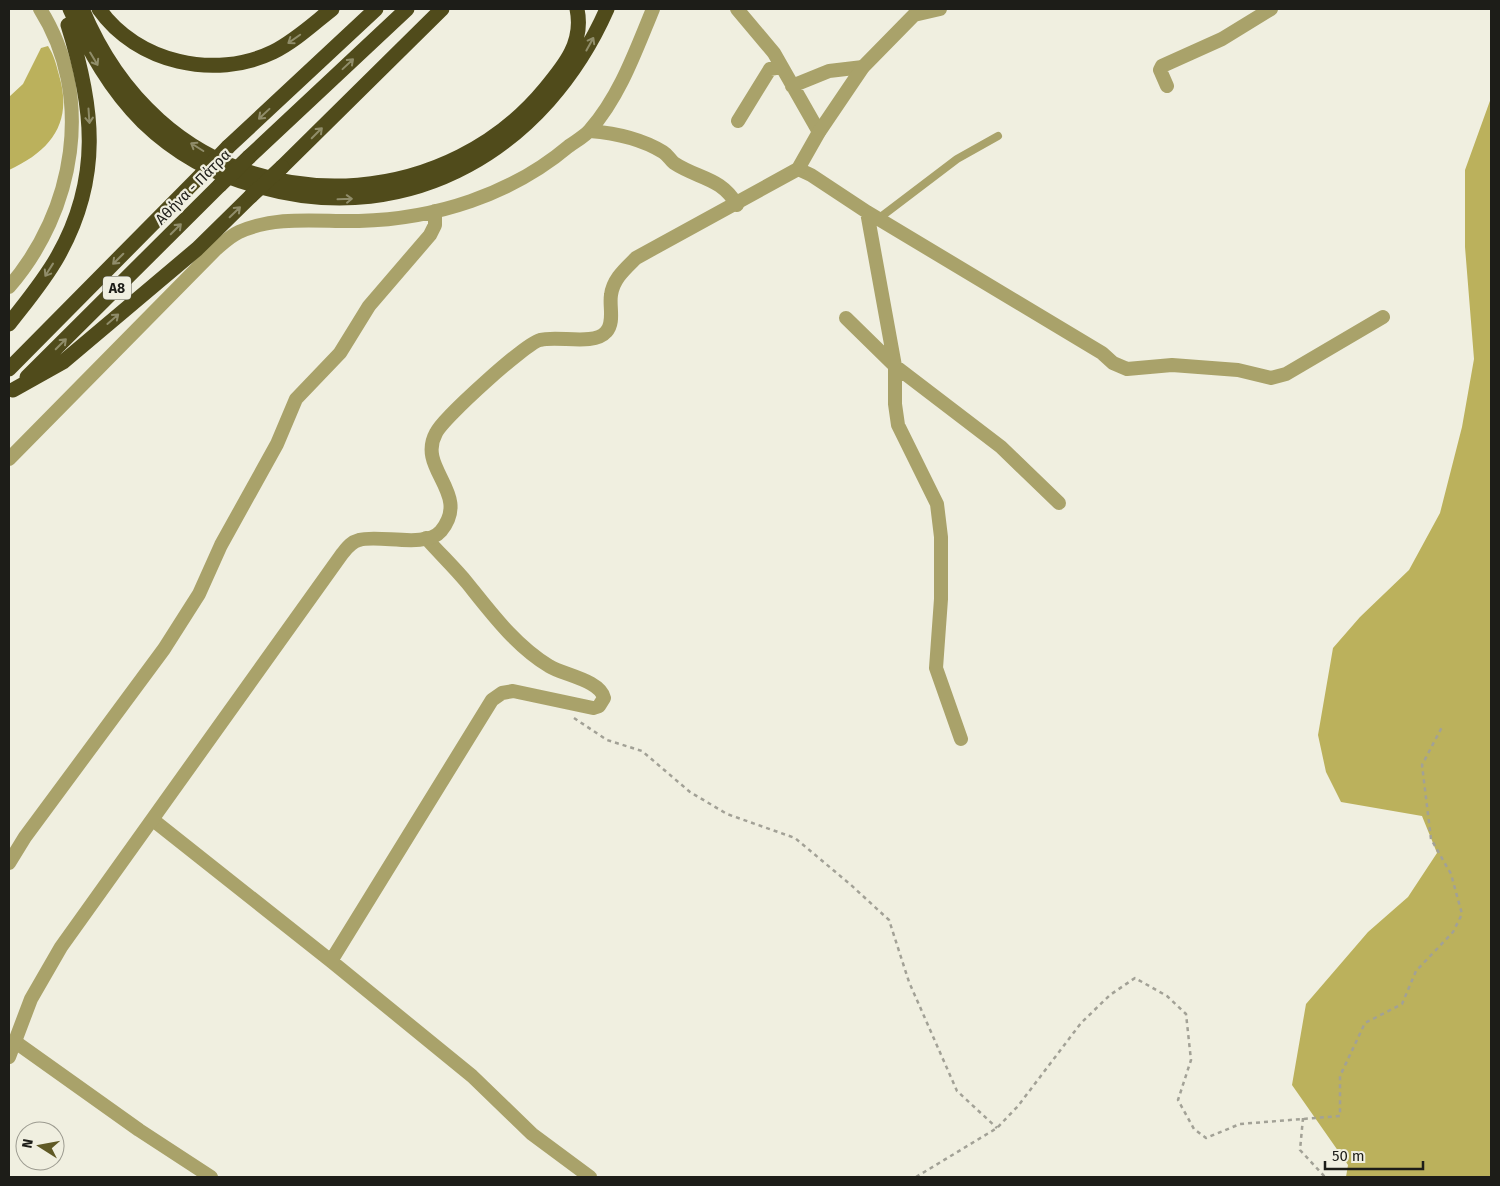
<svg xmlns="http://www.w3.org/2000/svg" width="1500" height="1186" font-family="'Fira Sans',sans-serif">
<rect width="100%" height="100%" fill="#f0efe0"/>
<path fill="#bbb15c" d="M48,46C54,55 56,64 59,75C73,122 52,150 9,170V97L23,84L41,48Z
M1491,98V1177H1346L1348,1165L1292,1085L1306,1004L1368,932L1408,897L1437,853L1422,816L1341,802L1326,772L1318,735L1333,648L1360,617L1409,570L1440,513L1462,427L1474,359L1465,247V170Z"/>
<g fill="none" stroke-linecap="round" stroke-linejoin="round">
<path stroke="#a2a196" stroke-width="2.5" stroke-dasharray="4 4" stroke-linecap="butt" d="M574,718L607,740L642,751L690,792L727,814L795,838L851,885L889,920L909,982L957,1091L997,1128
M1303,1118L1300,1150L1325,1177
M916,1177L997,1128L1018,1106L1081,1023L1110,995L1135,978L1167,996L1186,1014L1191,1060L1178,1100L1194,1129L1206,1138L1240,1124L1340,1116V1076L1365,1023L1402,1004L1416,971L1453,932L1462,914L1451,874L1431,839L1422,765L1443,725"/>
<path stroke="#a9a26a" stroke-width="8" d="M878,219L957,159L998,136"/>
<path stroke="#a9a26a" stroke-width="14" d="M737,9L774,53L819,132
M792,86L829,71L863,67
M1167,86L1160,70L1162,66L1222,39L1271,9
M738,121L770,69L781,67
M590,131C615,133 640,138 663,152C668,155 670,160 674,163C698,179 721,177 737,205
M798,169L811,175L867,212L1102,353L1113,363L1127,369L1172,365L1238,370L1271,378L1286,374L1383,317
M867,212L895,366V404L898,425L937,504L941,537V599L936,668L961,739
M9,287C75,211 95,96 40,9
M846,318L895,366L1001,447L1059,503
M9,459L215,250C222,244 230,236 239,232C276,215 320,222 359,221C435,219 511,195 569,146C576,141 585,136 590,130C620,96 636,50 653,9
M153,820L331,961L472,1076L532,1134L590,1177
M9,863L25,837L164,649L199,594L221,545L277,444L296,399L340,353L369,306L430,235L435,225V211
M331,961L492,700L502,693L513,691L593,708L599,706L604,698C600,680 563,675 549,666C516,646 492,614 468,584C455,568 440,554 426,538
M14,1041L139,1130L211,1177"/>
<path stroke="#a9a26a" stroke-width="14" d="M9,1057L31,999L61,947L342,554C347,548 351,542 359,540C379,534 426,549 441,531C472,493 416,469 436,433C443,418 526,343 540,340C557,335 594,346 606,332C615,323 609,306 611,295C613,279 625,269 636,258L798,169L819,132L863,67L914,15L940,9"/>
<path stroke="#504b1b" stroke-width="15" d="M70,9C89,51 110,89 143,122C176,154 217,176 261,187C412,229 546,147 607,9
M82,9C100,52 124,89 159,120C270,220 450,204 545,89C565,65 584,42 577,9
M99,9C137,63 215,80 273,52C295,41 313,24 332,9
M228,147L376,9
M249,157L407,9
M282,167L442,9
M9,324C26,302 44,281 58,256C102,178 94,107 68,25
M9,369L202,174
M27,377L220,185
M13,390L63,362L197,249L251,196"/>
<path stroke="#504b1b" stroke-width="15" d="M202,174L228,147
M220,185L249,157
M251,196L282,167"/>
</g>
<defs><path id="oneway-shaft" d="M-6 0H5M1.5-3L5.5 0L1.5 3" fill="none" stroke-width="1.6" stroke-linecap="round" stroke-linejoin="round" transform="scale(1.25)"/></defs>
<g stroke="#908d6a">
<use href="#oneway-shaft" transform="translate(294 39) rotate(145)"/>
<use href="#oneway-shaft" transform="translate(590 44) rotate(-61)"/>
<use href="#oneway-shaft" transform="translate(94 59) rotate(59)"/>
<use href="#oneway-shaft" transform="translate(348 64) rotate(-43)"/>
<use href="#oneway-shaft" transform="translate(264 114) rotate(137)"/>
<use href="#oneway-shaft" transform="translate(89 116) rotate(86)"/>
<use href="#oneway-shaft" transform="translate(317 133) rotate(-45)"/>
<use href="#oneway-shaft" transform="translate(197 147) rotate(-148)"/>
<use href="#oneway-shaft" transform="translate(345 199) rotate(-2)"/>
<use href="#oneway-shaft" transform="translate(235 212) rotate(-44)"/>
<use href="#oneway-shaft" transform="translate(176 229) rotate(-45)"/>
<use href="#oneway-shaft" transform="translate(118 259) rotate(135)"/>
<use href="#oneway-shaft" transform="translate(49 270) rotate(122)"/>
<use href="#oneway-shaft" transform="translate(113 319) rotate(-41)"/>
<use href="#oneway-shaft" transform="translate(61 344) rotate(-45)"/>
</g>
<g text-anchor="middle" stroke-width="4.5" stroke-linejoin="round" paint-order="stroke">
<rect fill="#f0efe0" stroke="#5c5c54" stroke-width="1" x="103" y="276.5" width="28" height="23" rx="4"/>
<g font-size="14" font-weight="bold" fill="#1d1d18">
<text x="117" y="293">Α8</text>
</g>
<g font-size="15" fill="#1d1d18" stroke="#f0efe0">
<text transform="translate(193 187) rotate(-45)" y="5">Αθήνα - Πάτρα</text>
</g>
</g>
<rect width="1500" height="1186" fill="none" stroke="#1d1d18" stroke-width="20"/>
<g transform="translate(40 1146) rotate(281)"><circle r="24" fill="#f0efe0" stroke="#9c9b90"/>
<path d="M0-4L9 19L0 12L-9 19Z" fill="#5f5925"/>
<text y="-8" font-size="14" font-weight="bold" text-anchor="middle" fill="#1d1d18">N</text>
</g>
<path d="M1325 1161v8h98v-8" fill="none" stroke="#1d1d18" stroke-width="2.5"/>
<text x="1332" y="1161" font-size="15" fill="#1d1d18" stroke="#f0efe0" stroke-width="4" paint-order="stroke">50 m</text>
</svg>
